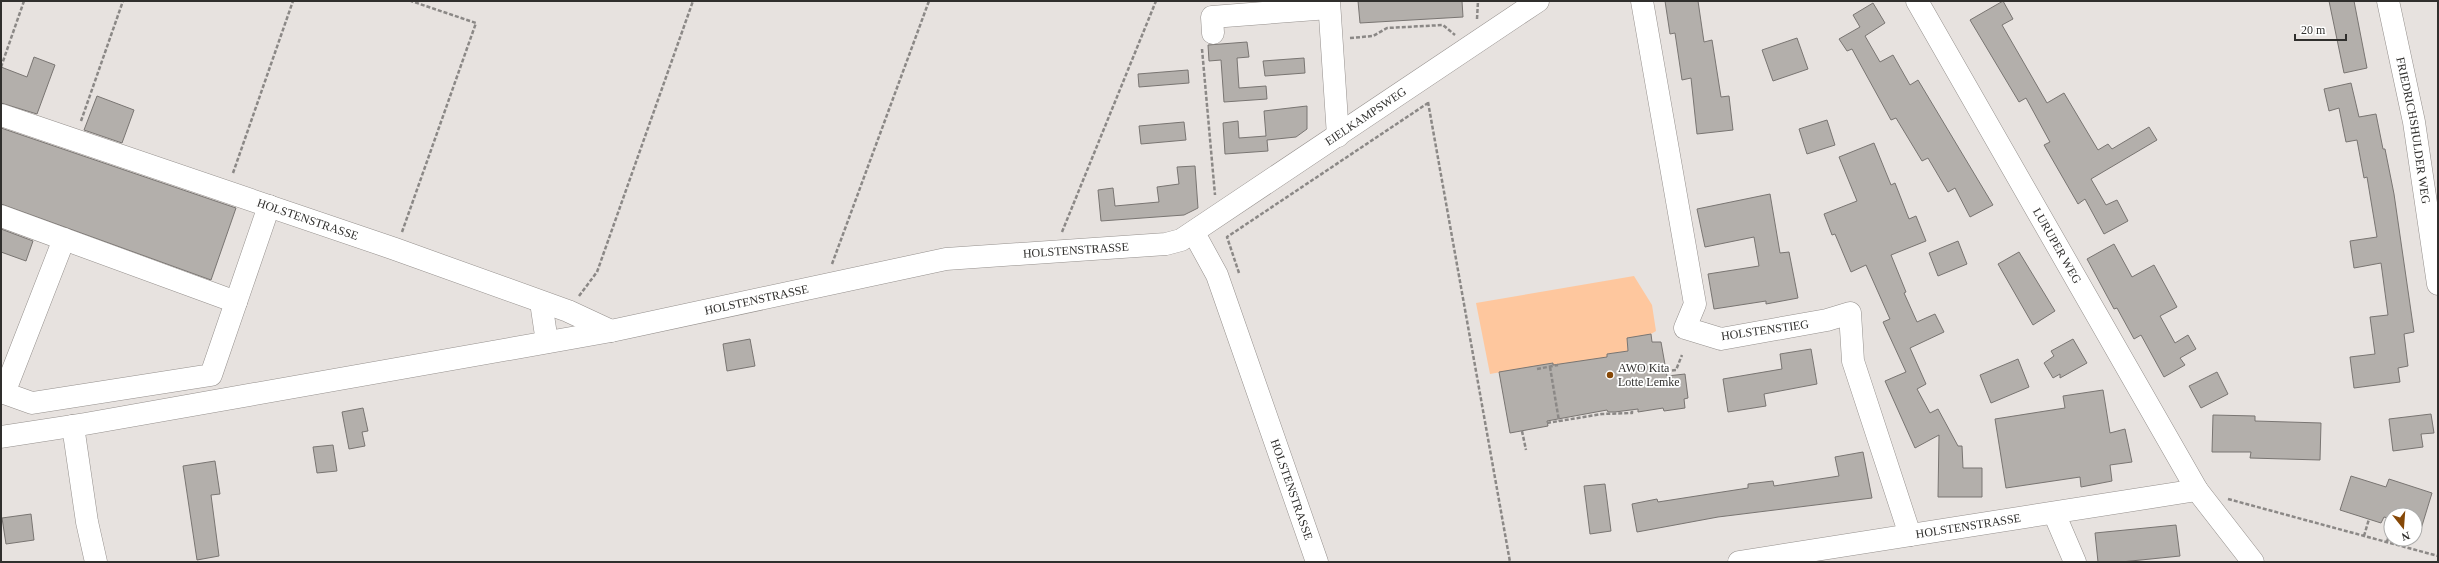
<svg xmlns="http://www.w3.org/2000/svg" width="2439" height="563" font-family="'Times New Roman',serif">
<rect width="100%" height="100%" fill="#e7e2df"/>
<path fill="#fec79e" d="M1634,276L1652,305L1656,331L1651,334L1627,338L1628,351L1607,354V357L1553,369L1552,363L1490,374L1476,303Z"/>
<path fill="#b3afab" stroke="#797572" d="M1358,1H1462L1463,17L1360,23Z
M1665,1H1698L1704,42L1712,40L1721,97L1729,96L1733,130L1697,134L1691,78L1682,80L1675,33L1670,34Z
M2003,1L2013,19L2002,25L2047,103L2064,93L2098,150L2108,144L2112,149L2149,127L2157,140L2091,179L2106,205L2117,200L2128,221L2104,234L2085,199L2078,204L2044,145L2050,142L2026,98L2019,102L1970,20Z
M2329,1H2354L2367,68L2344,73Z
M1873,3L1885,23L1865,36L1880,62L1893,55L1910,85L1918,80L1993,205L1970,217L1955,188L1948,192L1928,158L1922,161L1896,118L1891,120L1852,49L1847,51L1839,39L1860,27L1853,15Z
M1797,38L1808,69L1773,81L1762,50Z
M1247,42L1249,57L1237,58L1239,88L1266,86L1267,99L1224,102L1221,60L1209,61L1208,45Z
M34,57L55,65L37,114L1,103V67L27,77Z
M1304,58L1305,73L1265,76L1263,61Z
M1188,70L1189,83L1139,87L1138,74Z
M2351,83L2359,117L2376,114L2383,149H2385L2394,194L2414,332L2404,334L2408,366L2398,368L2400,382L2354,388L2350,357L2375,354L2370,317L2388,315L2381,263L2354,268L2350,241L2377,237L2367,177L2364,178L2357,140L2346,142L2339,108L2329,111L2324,89Z
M97,96L134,110L122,143L84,130Z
M1307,106V129L1296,137L1267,140L1268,151L1225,154L1223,123L1238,121L1239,138L1266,136L1264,111Z
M1827,120L1835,145L1807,154L1799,129Z
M1184,122L1186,140L1141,144L1139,126Z
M1,128L236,208L211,280L1,204Z
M1874,143L1891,185L1895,183L1909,219L1916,216L1926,241L1891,255L1906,292L1904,293L1917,322L1935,314L1944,332L1910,348L1926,384L1917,389L1930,413L1938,409L1958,446H1962L1963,468H1982V497H1938L1939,435L1915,448L1885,381L1906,372L1883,322L1890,319L1866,265L1851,272L1835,234L1832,235L1824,214L1857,201L1839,157Z
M1195,166L1198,208L1184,215L1101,221L1098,190L1113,188L1115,206L1159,202L1157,187L1179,184L1177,167Z
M1770,194L1780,253L1789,252L1798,298L1766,304V301L1714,309L1708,274L1759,266L1754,237L1705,247L1697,209Z
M1,229L33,241L26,261L1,252Z
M1958,241L1967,264L1938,276L1929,253Z
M2114,244L2132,277L2154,265L2177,307L2160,316L2175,343L2188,335L2196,349L2180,358L2185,365L2164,377L2141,335L2134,339L2117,308L2114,309L2087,259Z
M2019,252L2055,311L2033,325L1998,264Z
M1651,334L1652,342H1661L1667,376L1685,374L1688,398L1684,399L1685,408L1664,411L1663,408L1638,412V409L1615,412H1608L1607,410L1547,421L1548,426L1510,433L1499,372L1553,363V365L1607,357V354L1628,351L1627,338Z
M750,339L755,366L727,371L723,344Z
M2073,339L2087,363L2060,378V374L2053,378L2044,363L2054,356L2051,351Z
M1811,349L1817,384L1764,394L1766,406L1728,412L1723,379L1782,369L1780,354Z
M2018,359L2029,387L1991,403L1980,375Z
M2217,372L2228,394L2201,408L2189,386Z
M2103,390L2110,433L2125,429L2132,462L2110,465L2112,481L2081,487L2080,477L2006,488L1995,419L2065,408L2063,396Z
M363,408L368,431L362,432L365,446L349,449L342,412Z
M2431,414L2434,433L2421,434L2423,447L2393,451L2389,419Z
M2213,415L2255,416V421L2321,423L2320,460L2250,458L2251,452H2212Z
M333,445L337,471L317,473L313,447Z
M1863,452L1872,498L1718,517L1637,532L1632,504L1657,499L1658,502L1748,488V484L1773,481L1774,486L1839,476L1835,457Z
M215,461L220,494L211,495L219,556L197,560L183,466Z
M2351,476L2386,487L2389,479L2432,493L2421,529L2415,527V515H2391V519L2384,517L2381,523L2340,510Z
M1605,484L1611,531L1590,534L1584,486Z
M31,514L34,540L6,544L2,518Z
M2176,525L2180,556L2121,562H2098L2095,533Z"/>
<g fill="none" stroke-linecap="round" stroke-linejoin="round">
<g stroke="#95908d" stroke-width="23">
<g id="minor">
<path d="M1329,1L1338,136"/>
<path d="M1642,1L1695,304L1685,328L1721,339L1827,320L1850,313L1853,361L1910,535"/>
<path id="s1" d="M1917,1L2197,490L2253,562"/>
<path id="s2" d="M2388,1L2414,122L2438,284"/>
<path d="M1213,33L1212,17L1329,8"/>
<path id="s3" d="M1,115L395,249L568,311L611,331"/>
<path d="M1,216L236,302"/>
<path id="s4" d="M1194,233L1217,275L1317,562"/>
<path d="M64,239L4,393L32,403L211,375L269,206"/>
<path d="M541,302L547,342"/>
<path d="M73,426L87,522L96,562"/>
<path id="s5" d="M1,437L85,424L611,331L946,259L1166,244L1181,240L1538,1"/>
<path d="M2054,513L2075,562"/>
<path id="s6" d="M1739,562L2197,490"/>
</g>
</g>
<path stroke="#8b8886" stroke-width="2.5" stroke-dasharray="4 2" stroke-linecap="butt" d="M1477,19L1478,1
M1350,38L1373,36L1387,28L1443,25L1455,35
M1202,49L1215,195
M1,67L24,1
M1428,102L1510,562
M81,121L123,1
M233,173L293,1
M402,232L476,23L411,1
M1062,232L1156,1
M832,264L929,1
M1239,273L1227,237L1428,103
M579,296L597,272L693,1
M1550,367L1559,421
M1537,369L1558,365
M1666,371L1676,370L1682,355
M1547,423L1602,414L1632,413V410
M1522,431L1526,450
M2228,499L2438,556
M2364,536L2369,519
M2387,542L2391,528"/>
<use href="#minor" stroke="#fff" stroke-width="22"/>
</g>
<circle fill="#864807" stroke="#fff" stroke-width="1.5" cx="1610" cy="375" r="4"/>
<g text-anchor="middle" stroke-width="3.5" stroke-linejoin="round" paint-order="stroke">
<g font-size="12" fill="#302f2d" stroke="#fff">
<text dy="4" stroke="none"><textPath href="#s5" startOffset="1420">EIELKAMPSWEG</textPath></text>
<text dy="4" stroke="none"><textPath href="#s2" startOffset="132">FRIEDRICHSHULDER WEG</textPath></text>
<text dy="4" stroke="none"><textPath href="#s3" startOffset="324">HOLSTENSTRASSE</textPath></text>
<text dy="4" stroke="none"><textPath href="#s1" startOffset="282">LURUPER WEG</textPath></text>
<text dy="4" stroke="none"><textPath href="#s5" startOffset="1092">HOLSTENSTRASSE</textPath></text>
<text dy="4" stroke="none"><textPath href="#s5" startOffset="768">HOLSTENSTRASSE</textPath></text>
<text transform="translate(1765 330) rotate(-8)" y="4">HOLSTENSTIEG</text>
<text dy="4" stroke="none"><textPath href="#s4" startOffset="275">HOLSTENSTRASSE</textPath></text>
<text dy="4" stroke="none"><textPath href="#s6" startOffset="232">HOLSTENSTRASSE</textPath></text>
</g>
<g font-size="12" fill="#302f2d" stroke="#fff" text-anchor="start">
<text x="1618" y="372">AWO Kita<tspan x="1618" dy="14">Lotte Lemke</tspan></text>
</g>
</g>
<rect width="2439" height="563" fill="none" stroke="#302f2d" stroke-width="4"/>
<g transform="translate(2403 527) rotate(163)"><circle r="19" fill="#ffffff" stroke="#acacab"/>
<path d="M0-3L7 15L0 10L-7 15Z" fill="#864807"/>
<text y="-6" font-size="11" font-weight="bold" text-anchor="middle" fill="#302f2d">N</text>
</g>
<path d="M2295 34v6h51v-6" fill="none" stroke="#302f2d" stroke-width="2"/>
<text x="2301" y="34" font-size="12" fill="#302f2d" stroke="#ffffff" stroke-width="3" paint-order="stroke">20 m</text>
</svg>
